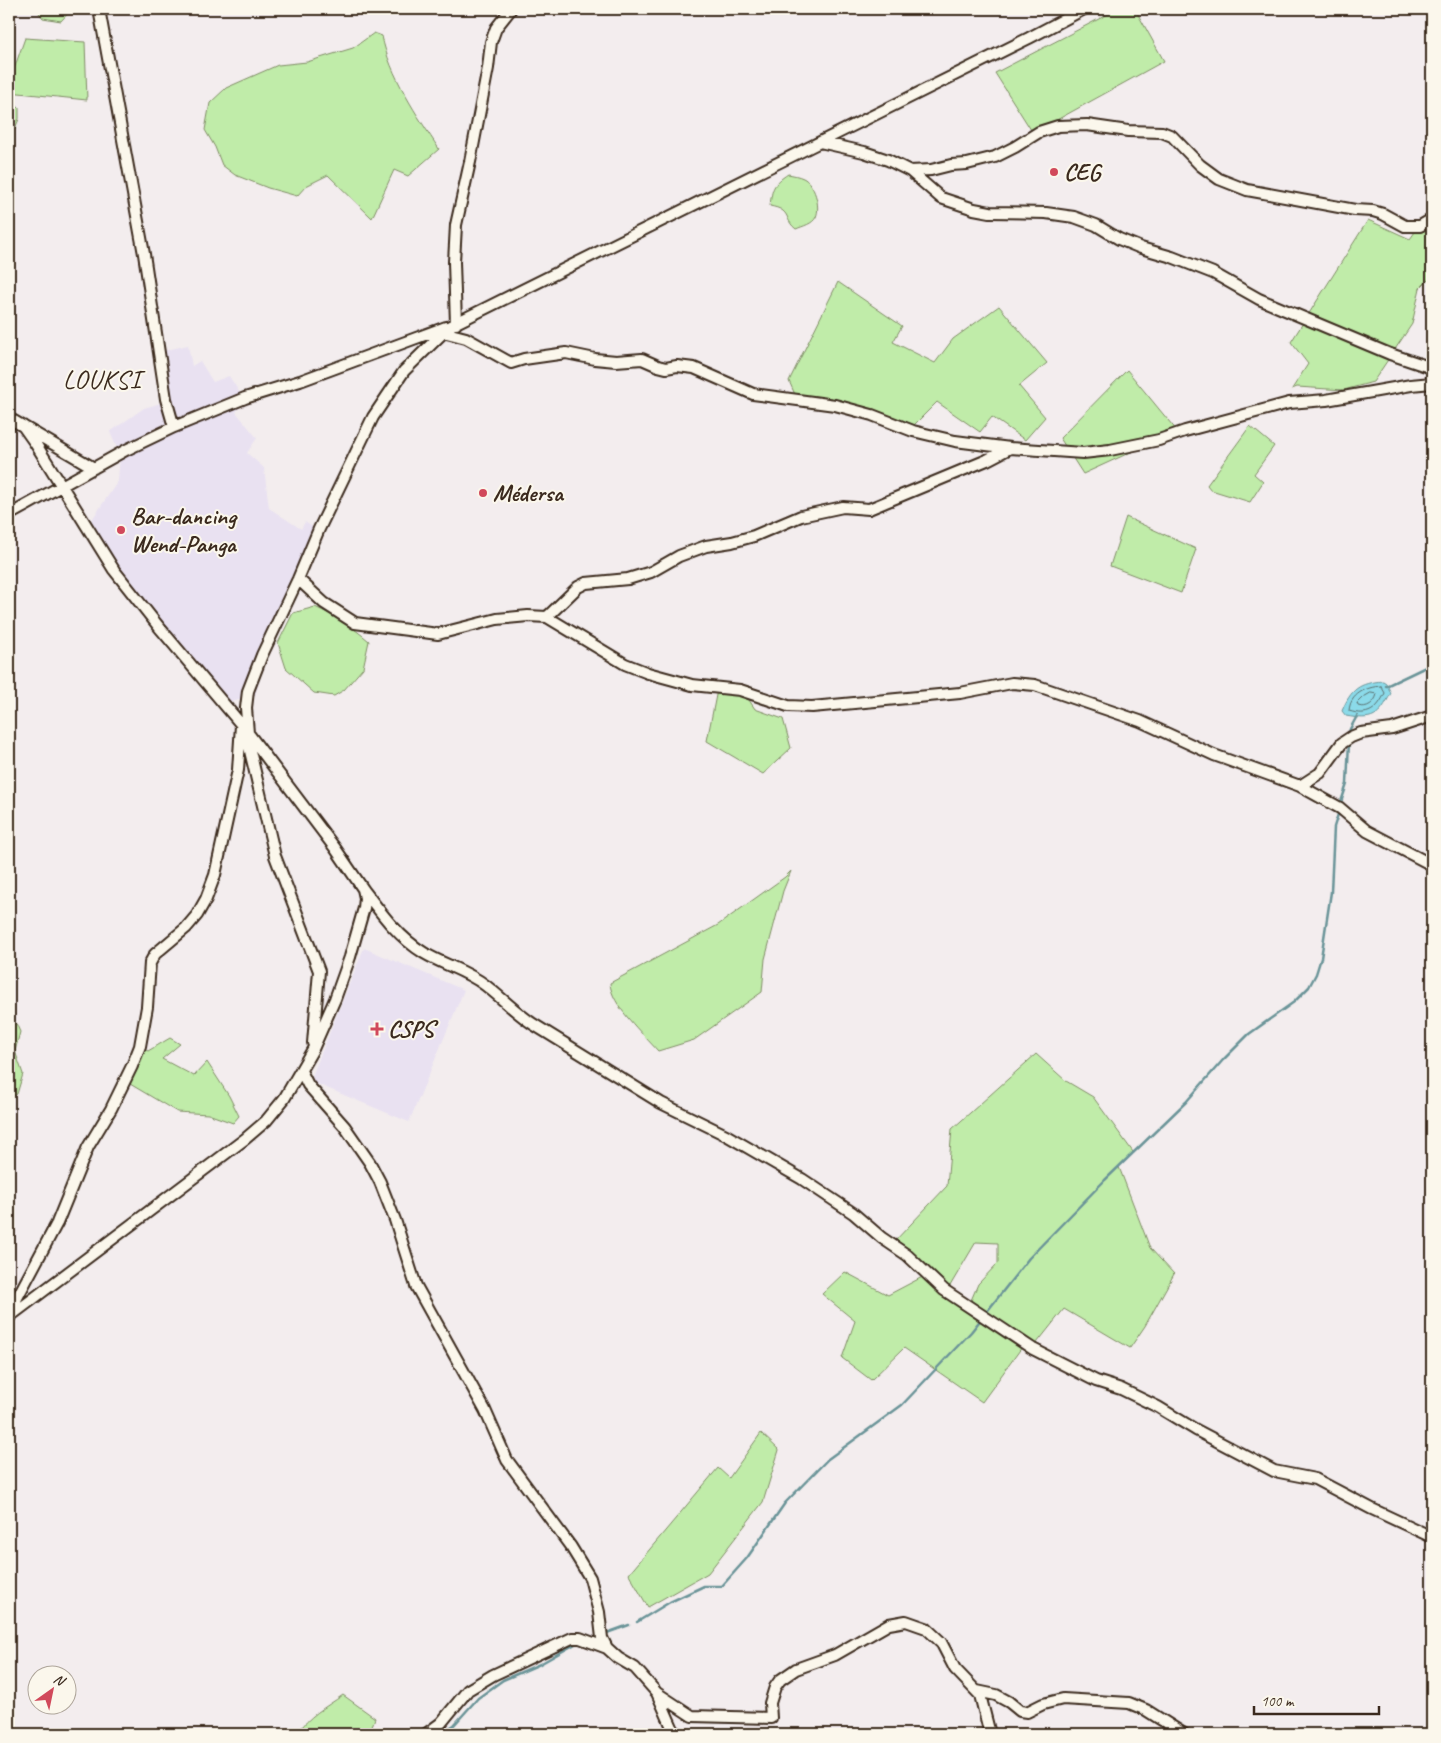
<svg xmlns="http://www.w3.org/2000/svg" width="1441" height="1743" font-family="Caveat,sans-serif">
<rect width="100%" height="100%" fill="#f3edee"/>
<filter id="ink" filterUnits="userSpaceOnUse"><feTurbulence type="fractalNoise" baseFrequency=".02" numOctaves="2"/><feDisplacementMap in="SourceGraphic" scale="10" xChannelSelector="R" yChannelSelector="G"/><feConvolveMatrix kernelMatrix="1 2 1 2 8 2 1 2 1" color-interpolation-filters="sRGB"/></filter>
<g filter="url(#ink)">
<path fill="#e9e1f1" d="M188,345L192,366L200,361L213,382L229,376L245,401L236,412L257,438L247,453L264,468L269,508L301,529L305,522L321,533L315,545L265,660L255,696L224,703L177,647L87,527L118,481L120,455L110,432L144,408L168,401L159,352Z
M364,948L464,990L409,1122L310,1081Z"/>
<path fill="#c0eca9" stroke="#7e8b64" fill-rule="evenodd" d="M39,9H72L61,21L43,18L39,13Z
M1118,9H1135L1164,61L1033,133L995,73Z
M374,33L382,36C389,74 418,117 439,149L408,176L394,170L372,218L328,175L306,186L297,196L268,188L235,175L222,165L215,147L205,130L210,103L226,88L278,65L307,62L353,48Z
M25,38L85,42L87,100L9,92V83Z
M9,98L19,108V119L14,131L9,133Z
M788,174C793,175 799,176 803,178C814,183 821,206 816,217C813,224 803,226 796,229C787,222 789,216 783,211C780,208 774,207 770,206C772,188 773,184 788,174Z
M1430,211L1432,215V260L1427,266L1432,276L1420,288L1412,324L1373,382L1344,390L1297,387L1292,389L1308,364L1291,342L1368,220L1410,239Z
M838,282L902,326L893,342L935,363L953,339L999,306L1047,363L1019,386L1045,417L1025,440L992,417L980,432L937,402L911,428L812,396L797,399L789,381Z
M1127,370L1177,431L1083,474L1060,438Z
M1250,426L1274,446L1254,474L1263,482L1250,502L1211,490L1207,485Z
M1126,517L1196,549L1181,593L1110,566Z
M315,607C335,616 353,627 369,641L363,668L344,690L334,696L314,693L286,668L278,643L293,613Z
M717,690L737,692L747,697L755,709L783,719L791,748L763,774L707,741Z
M791,871L783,891L765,959L762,992L694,1040L658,1051C643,1034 611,1005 610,983L718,925L785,877Z
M16,1023L20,1032L15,1051L23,1074L17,1094L9,1098V1027Z
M170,1038L180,1044L162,1059L194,1076L207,1062L229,1096L239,1116L233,1123L208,1114L177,1112L125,1081L140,1047L148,1051Z
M1036,1054L1066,1081L1093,1097L1133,1152L1119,1167L1150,1248L1174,1274L1145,1326L1130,1348L1064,1309L1033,1348L1025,1343L982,1402L904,1348L871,1380L842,1358L855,1321L822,1294L845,1272L888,1295L928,1274L893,1243L947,1186L952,1129ZM976,1242L998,1243V1263L978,1284L969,1305L947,1291Z
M761,1433L779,1450L763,1502L708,1573L648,1607L629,1574L718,1468L729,1478Z
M343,1695L375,1718L369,1734H297C308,1716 326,1707 343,1695Z"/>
<path fill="#8bdae9" stroke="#6b9498" d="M1383,681L1386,683L1391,693C1379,717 1373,721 1346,716L1342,711C1351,689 1359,683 1383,681Z"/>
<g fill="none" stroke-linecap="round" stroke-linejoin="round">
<path stroke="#5b706f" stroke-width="1" d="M1381,686L1385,693C1377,710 1368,717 1349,711C1350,694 1366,687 1381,686Z
M1371,693L1377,694C1375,703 1367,709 1358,706L1357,703L1362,698Z"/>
<path stroke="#6b9498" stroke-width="2.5" d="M1386,686L1432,664
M1349,734L1350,729L1357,716
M1340,805L1347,784L1349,742
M985,1314L1029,1258L1105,1180L1186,1102L1223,1060L1249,1034L1294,1002L1309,987L1316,974L1321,958L1331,892L1334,827L1339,811
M637,1622L670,1602L704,1586H722L747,1558L785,1503L828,1459L902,1405L971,1332L982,1318
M604,1634L629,1625
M440,1734L454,1725L478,1698L503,1680L540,1664L577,1643"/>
<g stroke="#3b2a1e" stroke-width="14">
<path id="minor" d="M99,9L144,254L166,399L174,427
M820,142L864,152L888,160L910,171L941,198L974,209L990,212L1046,213L1074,217L1096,225L1119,239L1141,248L1172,257L1213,273L1259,299L1390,354L1432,368
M910,171L931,170L951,165L967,164L995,157L1015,147L1039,132L1058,126L1087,125L1128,131L1162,132L1172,136L1200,165L1219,179L1247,190L1355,210L1373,211L1383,214L1405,226H1420L1432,219
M456,324L454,262L456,225L470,162L488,68L491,42L496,28L511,9
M443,332L466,338L511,363L524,359L566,353L595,359L616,361L642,359L658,366L666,368L677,366L694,368L753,394L835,405L872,415L913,431L955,441L1010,448
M9,418L94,468
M23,426L35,443L114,570L159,627L245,729
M9,515L126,450L174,427L245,398L300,381L446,327
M298,579L324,603L355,623L438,634L497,619L528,616L547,617L625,664L648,673L692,685L740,690L788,706L812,707L960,693L1012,683L1035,685L1140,721L1214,755L1300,786L1340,808L1367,831L1432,865
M547,617L578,587L586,583L628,579L651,572L679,556L706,546L732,542L754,536L801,516L843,507L869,509L987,460L1010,448L1083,453L1110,450L1159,440L1185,431L1289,403L1326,400L1411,385L1432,383
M246,734L275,856L319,971L313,1043
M1300,786L1320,773L1342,743L1351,737L1361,733L1392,729L1432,716
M363,889C381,913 398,937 424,953C444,965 467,971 485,985C502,998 516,1013 533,1024L661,1103L726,1135L802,1179L853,1213L882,1238L907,1255L944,1290L1033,1349L1096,1381L1121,1389L1158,1407L1196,1430L1274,1471L1315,1479L1372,1509L1432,1537
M301,1071L308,1085L345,1127L370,1163L380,1182L395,1220L416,1286L485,1410L507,1460L571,1547L590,1578L599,1612L602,1638L607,1648L618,1658L635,1668L657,1693L675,1734
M10,1316L17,1298L57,1223L88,1147L111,1109L132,1066L140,1046L147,1007L150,963L155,954L186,928L197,915L206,899L215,875L238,770L241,725
M9,1317L245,1139L266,1121L284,1099L313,1049L335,999L350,957L364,908L365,898L363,889L335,848L248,733L246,708L248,691L262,655L298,579L319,529L373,417L404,371L450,326L1029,38L1084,9
M977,1691L996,1695L1009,1702L1020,1711L1027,1712L1043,1704L1063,1699L1129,1703L1146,1710L1184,1734
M657,1693L692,1716L771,1718L770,1703L775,1687L780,1680L796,1669L835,1655L889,1624L906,1621L926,1628L941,1642L955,1669L980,1695L990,1734
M426,1734L441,1723L468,1690L493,1675L572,1638H580L607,1648"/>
</g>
<use href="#minor" stroke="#fbf7ec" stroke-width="10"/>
</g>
</g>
<g fill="#d1495b" stroke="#fbf7ec" stroke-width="2">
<circle cx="1054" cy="172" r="5"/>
<circle cx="483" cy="493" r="5"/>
<circle cx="121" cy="530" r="5"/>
<path d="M374.5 1021.5h5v5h5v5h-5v5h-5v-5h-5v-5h5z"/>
</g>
<g text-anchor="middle" stroke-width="4" stroke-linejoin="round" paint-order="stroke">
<g font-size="24" font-weight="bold" fill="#3b2a1e" stroke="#fbf7ec" text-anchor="start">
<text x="1064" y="180">CEG</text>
<text x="493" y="501">Médersa</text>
<text x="131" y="524">Bar-dancing<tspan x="131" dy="28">Wend-Panga</tspan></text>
<text x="388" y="1037">CSPS</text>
</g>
<g font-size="26" letter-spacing="1" fill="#3b2a1e" stroke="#fbf7ec">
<text x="102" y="388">LOUKSI</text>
</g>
</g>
<rect width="1441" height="1743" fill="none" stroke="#fbf7ec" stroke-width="30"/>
<rect x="15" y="15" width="1411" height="1713" fill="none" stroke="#3b2a1e" stroke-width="2" filter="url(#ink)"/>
<g transform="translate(52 1690) rotate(33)"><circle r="24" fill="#fbf7ec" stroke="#aea59a"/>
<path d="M0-4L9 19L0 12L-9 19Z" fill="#d1495b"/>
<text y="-8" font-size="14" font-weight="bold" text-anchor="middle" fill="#3b2a1e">N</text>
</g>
<path d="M1254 1706v8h125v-8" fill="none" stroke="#3b2a1e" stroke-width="2.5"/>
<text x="1261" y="1706" font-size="15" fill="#3b2a1e" stroke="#fbf7ec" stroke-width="4" paint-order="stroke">100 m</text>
</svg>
